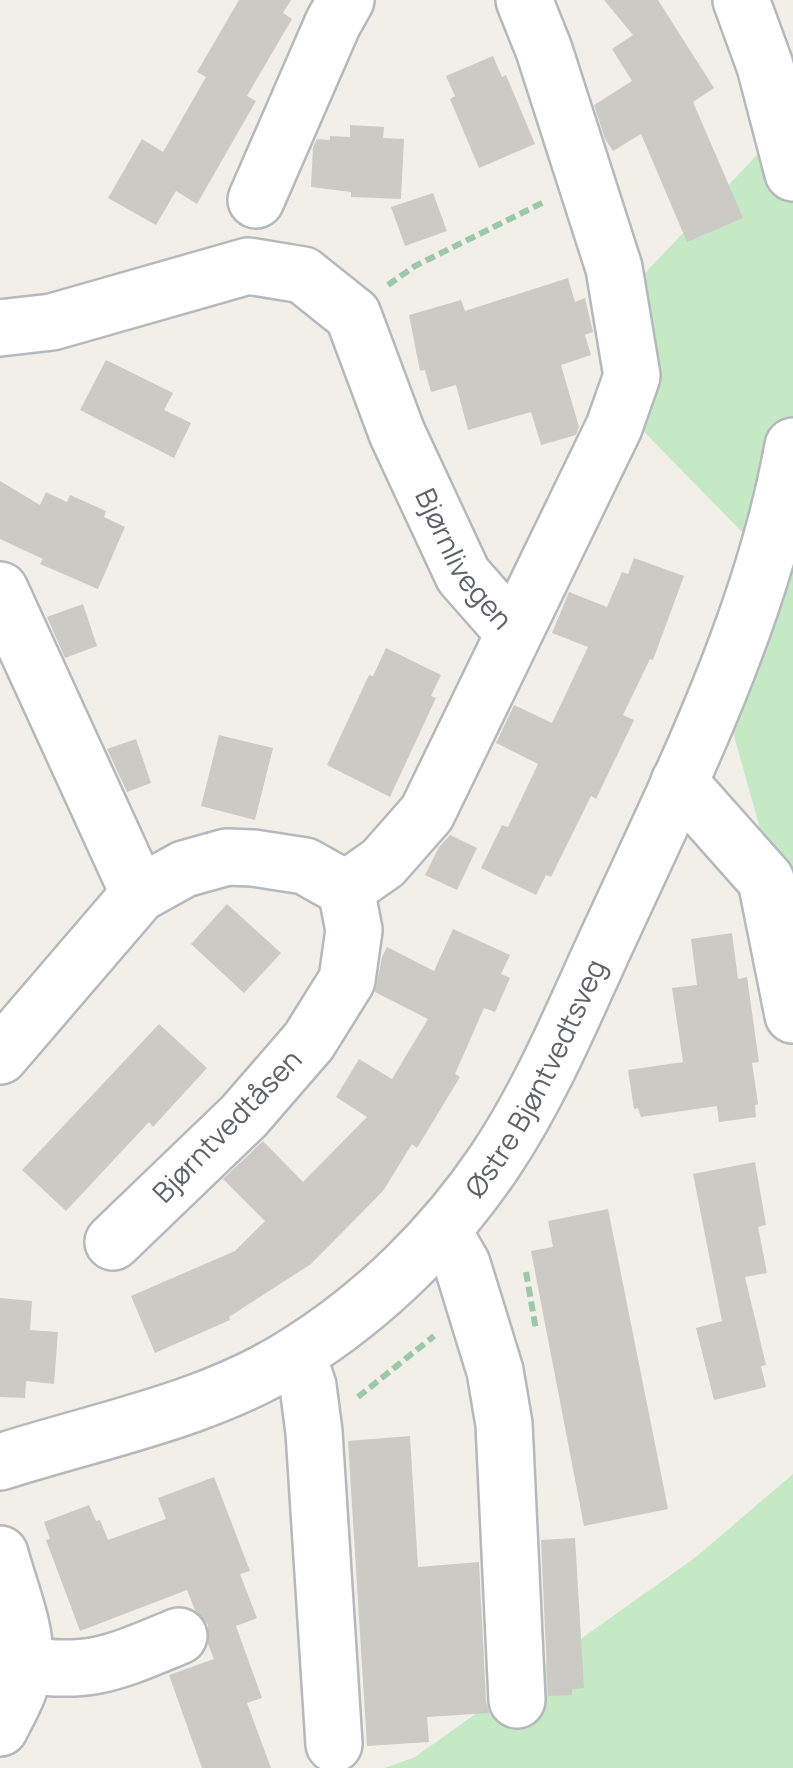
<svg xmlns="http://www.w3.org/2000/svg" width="793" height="1768" font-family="Manrope,sans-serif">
<rect width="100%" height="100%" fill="#f1efe8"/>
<path fill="#c5e8c5" d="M793,117V946L726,707L781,572L617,404L628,291Z
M793,1474V1768H385L415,1757L696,1557Z"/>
<path fill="#cccac5" d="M239,0H291L283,13L292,19L247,96L256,101L197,204L176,191L156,225L108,198L142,139L163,152L206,77L197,72Z
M604,0H658L714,88L693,102L743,218L687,242L641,134L613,151L605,139L594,105L632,81L612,49L633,35Z
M493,56L502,77L506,75L535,144L479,168L450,99L455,96L446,76Z
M350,125L384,127L383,138L404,139L401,199L351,197V192L311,187L313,147L317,139L330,140V136L350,137Z
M433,193L447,231L405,246L391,207Z
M568,278L575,302L585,298L593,332L585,335L591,355L561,365L579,427L576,435L541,445L531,412L468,430L456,385L431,392L425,370L420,371L409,315L461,300L465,311Z
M106,360L173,393L164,410L191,423L174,458L80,410Z
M0,481L40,505L46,492L67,502L70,495L106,511L104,517L125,527L98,589L40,564L43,559L0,539Z
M634,558L684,576L653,660L650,659L623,715L634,720L596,799L591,796L551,877L546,875L536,895L481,868L502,825L508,827L538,764L496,743L514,705L552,723L588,647L552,633L569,592L607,607L622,572L628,574Z
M83,604L97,646L65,658L47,617Z
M386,648L441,675L431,696L436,698L390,797L327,765L369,675L373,676Z
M219,735L273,748L255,820L201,806Z
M136,739L151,783L127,792L107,749Z
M450,835L477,848L457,890L425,875L439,847Z
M227,904L281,953L244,993L191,944Z
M453,929L510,955L501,974L510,978L495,1012L484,1008L455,1074L460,1077L417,1148L412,1144L383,1191L311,1264L229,1317L230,1320L155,1353L131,1296L235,1251L265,1221L223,1179L263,1141L303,1182L367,1117L336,1097L359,1059L392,1079L428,1019L375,992L382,957L387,947L434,971Z
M732,933L738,979L747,977L759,1062L752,1063L758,1104L755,1105L756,1117L719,1122L717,1106L641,1117L638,1108L634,1109L628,1070L683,1062L672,988L697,985L691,939Z
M159,1024L207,1068L153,1127L149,1122L66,1211L22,1170Z
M755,1162L766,1225L758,1227L767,1273L745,1277L766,1365L761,1366L766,1387L714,1400L696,1328L722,1321L693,1174Z
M608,1209L668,1509L584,1526L531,1251L553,1247L548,1221Z
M0,1298L32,1301L30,1330L58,1332L54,1384L26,1381L25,1398L0,1397Z
M410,1436L418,1567L479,1562L486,1701L489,1713L427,1717L429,1742L367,1746L348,1441Z
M214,1477L250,1571L240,1574L257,1618L236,1626L262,1698L247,1703L271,1768H202L169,1675L214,1659L208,1644V1625L195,1610L187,1590L80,1631L46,1540L50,1539L44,1522L89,1505L96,1521L100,1520L108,1540L166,1519L158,1498Z
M575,1538L584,1688L572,1689V1695L548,1696L541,1540Z"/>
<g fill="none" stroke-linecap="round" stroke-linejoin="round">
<g stroke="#b5b8bc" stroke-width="60">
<g id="minor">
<path d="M741,0L765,66L793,173"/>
<path d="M256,200L333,23L346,0"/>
<path id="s1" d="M0,328L52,322L248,266L303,275L353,315L397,433L463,575L513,632"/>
<path d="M0,590L139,894"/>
<path d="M679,782L766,880L793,1015"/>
<path d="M346,889L383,863L427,813L614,427L632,376L614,268L544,50L524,0"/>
<path d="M0,1056L139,894L184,869L227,857L253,858L305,866L346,889L354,930L347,980L309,1041L244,1116L113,1242"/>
<path d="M442,1230L462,1264L495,1371L504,1424L517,1700"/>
<path d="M297,1354L308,1386L314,1432L334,1744"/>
<path id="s2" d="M0,1462C99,1430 208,1411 297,1354C375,1305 444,1237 495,1161C544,1088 577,1004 614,925C685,771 763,614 793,446"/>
<path d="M0,1554C9,1588 26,1626 25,1662C24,1685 10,1708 0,1728"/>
<path d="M25,1665C92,1675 118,1661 179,1636"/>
</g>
</g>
<path stroke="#9cc7a9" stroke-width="6" stroke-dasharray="10 5" stroke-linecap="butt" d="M388,285L415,266L544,202
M526,1272L536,1330
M358,1397L434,1336"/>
<use href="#minor" stroke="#fff" stroke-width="55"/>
</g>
<g text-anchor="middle" stroke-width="8" stroke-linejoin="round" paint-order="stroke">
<g font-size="28" fill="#5f6368" stroke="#fff">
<text dy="10" stroke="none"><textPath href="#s1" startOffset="645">Bjørnlivegen</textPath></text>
<text dy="10" stroke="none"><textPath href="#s2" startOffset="688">Østre Bjøntvedtsveg</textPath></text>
<text transform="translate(227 1126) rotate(-46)" y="10">Bjørntvedtåsen</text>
</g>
</g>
</svg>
